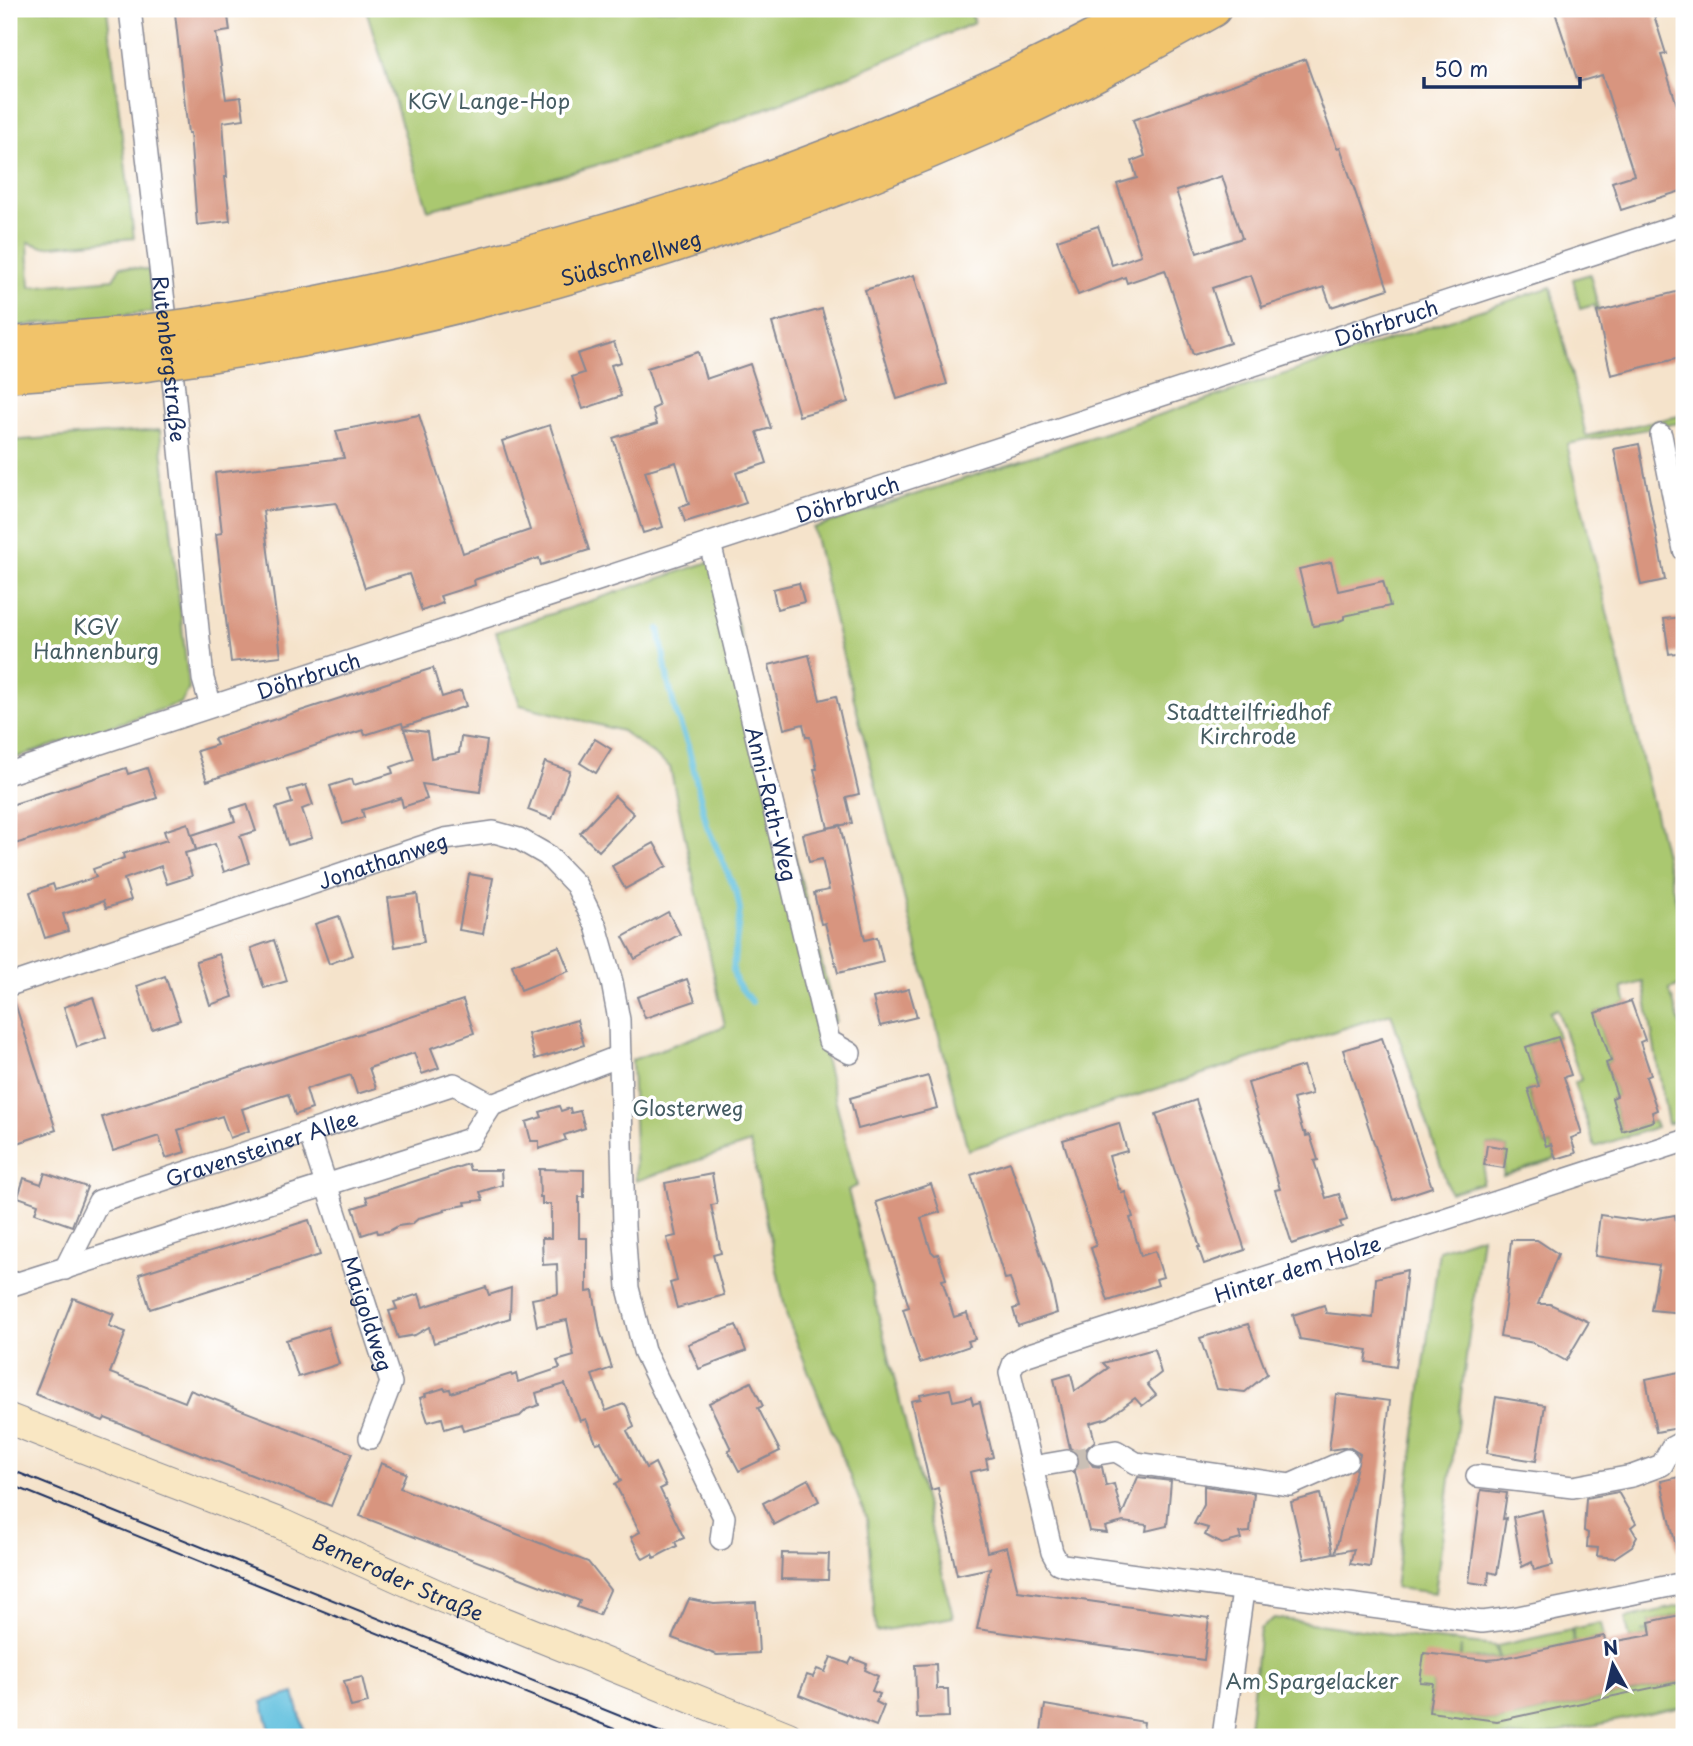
<svg xmlns="http://www.w3.org/2000/svg" width="1693" height="1746" font-family="'Playpen Sans',sans-serif">
<style>
.green{fill:#aac86f;stroke:#627c66;stroke-width:2}
.water{fill:#60c0de;stroke:#3e789e;stroke-width:2}
.lines{fill:none;stroke-linecap:round;stroke-linejoin:round}
.stream{stroke:#60c0de;stroke-width:6}
.building{fill:#d8957f;fill-rule:evenodd}
.minor-tunnel{stroke:#c9bfb5;stroke-width:21;stroke-dasharray:21 10;stroke-linecap:butt}
.minor-casing{stroke:#888994;stroke-width:24}
.secondary-casing{stroke:#888994;stroke-width:32}
.trunk-casing{stroke:#888994;stroke-width:38}
.minor{stroke:#fff;stroke-width:21}
.secondary{stroke:#f9e7c3;stroke-width:30}
.trunk{stroke:#f1c36a;stroke-width:35}
.tram{stroke:#1b2f5e;stroke-width:2}
.trunk-bridge-casing{stroke:#888994;stroke-width:38;stroke-linecap:butt}
.trunk-bridge{stroke:#f1c36a;stroke-width:35}
.labels{text-anchor:middle;dominant-baseline:central;stroke-width:7;stroke-linejoin:round;paint-order:stroke}
.park-label{font-size:21px;fill:#465d63;stroke:#fff}
.street-label{font-size:21px;fill:#1b2f5e;stroke:#fff}
</style>
<rect width="100%" height="100%" fill="#fff"/>
<filter id="ink" filterUnits="userSpaceOnUse"><feTurbulence type="fractalNoise" baseFrequency=".0143" numOctaves="2"/><feDisplacementMap in="SourceGraphic" scale="14" xChannelSelector="R" yChannelSelector="G"/><feConvolveMatrix kernelMatrix="1 2 1 2 8 2 1 2 1" color-interpolation-filters="sRGB"/></filter>
<filter id="wash" filterUnits="userSpaceOnUse"><feTurbulence type="fractalNoise" baseFrequency=".00686" numOctaves="4" result="noise"/><feDisplacementMap in="SourceGraphic" scale="28" xChannelSelector="R" yChannelSelector="G"/><feGaussianBlur stdDeviation="1.57" result="paint"/><feColorMatrix in="noise" values="0 0 0 0 0 0 0 0 0 0 0 0 0 0 0 0 0 1.4 0 .05"/><feComposite in="paint" operator="in"/></filter>
<g filter="url(#wash)">
<rect width="100%" height="100%" fill="#f5e3cb"/>
<g class="green">
<path d="M9,9H107L134,238L43,247L28,242L30,287L113,279L121,266L149,270L153,312L9,327Z"/>
<path d="M366,9H970L974,23C886,60 798,98 708,130C616,162 522,186 428,210Z"/>
<path d="M1590,274L1599,312H1597L1594,305L1580,309L1573,279Z"/>
<path d="M1551,287L1586,436L1684,415V422L1567,444L1684,935V984L1669,989L1684,1036L1680,1039L1684,1051V1119L1668,1124L1643,982L1622,988L1627,1003L1595,1013L1611,1061L1606,1063L1617,1096L1612,1098L1622,1131L1654,1121L1657,1127L1595,1147L1574,1083L1581,1080L1557,1009L1550,1012L1558,1037L1526,1047L1539,1086L1528,1090L1546,1146L1551,1144L1556,1159L1503,1176L1507,1148L1488,1145L1482,1183L1450,1193L1391,1013L968,1150L838,636L813,528Z"/>
<path d="M160,430L189,689L181,703L9,760V441Z"/>
<path d="M721,558L836,1021L817,1026L857,1186L848,1190L953,1617L876,1632L867,1520L787,1317L750,1143L636,1181L632,1060L725,1026L670,767L622,731L520,705L496,632Z"/>
<path d="M1482,1236L1435,1593L1395,1588L1439,1250Z"/>
<path d="M1684,1605V1614L1649,1622L1650,1630L1641,1632L1651,1631V1635L1630,1639L1625,1618L1638,1615V1617L1639,1615Z"/>
<path d="M1274,1618L1426,1639L1496,1646L1499,1659L1461,1658V1647L1460,1657L1433,1683L1429,1712L1497,1721L1684,1681V1707L1536,1737H1248L1260,1629Z"/>
<path d="M1601,1623L1604,1636L1575,1643L1572,1629Z"/>
<path d="M1571,1630L1574,1643L1500,1659L1497,1646Z"/>
</g>
<path class="water" d="M294,1693L306,1737H272L262,1702Z"/>
<g class="lines">
<path class="stream" d="M659,629L668,681L675,710L688,746L707,826L737,894L740,910L733,970L736,982L752,1002"/>
</g>
<g id="blocks">
<g class="building">
<path d="M210,9H227L230,31L216,33L226,99L241,97L244,119L223,122L227,177H225L230,221L197,225L190,133H188L175,13Z"/>
<path d="M1554,9H1652L1666,54L1661,55L1684,127V190L1621,210L1612,182L1634,175L1602,75L1578,82Z"/>
<path d="M1305,59L1337,148L1340,147L1388,289L1331,307L1324,287L1262,307L1251,275L1212,288L1230,343L1193,355L1165,270L1127,283L1125,277L1078,295L1057,240L1098,226L1112,265L1141,255L1117,184L1137,178L1132,161L1145,156L1133,120ZM1222,176L1242,238L1197,253L1176,191Z"/>
<path d="M914,275L947,384L897,399L865,290Z"/>
<path d="M1684,290V357L1611,375L1597,312Z"/>
<path d="M822,309L848,402L799,416L772,323Z"/>
<path d="M614,342L621,362L611,365L621,396L583,409L572,377L584,373L577,354Z"/>
<path d="M698,352L706,379L750,364L771,428L757,432L767,463L736,473L746,503L685,522L680,507L689,504L676,462L645,471L663,527L643,533L613,438L657,424L652,409L659,406L647,368Z"/>
<path d="M419,415L463,553L530,530L502,441L550,425L589,550L541,565L539,558L474,580L475,585L440,596L443,603L422,611L409,574L365,588L336,503L263,511L281,656L231,662L216,534L222,533L215,473L344,458L336,431Z"/>
<path d="M1639,444L1665,580L1641,585L1614,449Z"/>
<path d="M1331,562L1338,591L1383,581L1390,606L1344,616V619L1337,622L1313,626L1299,569Z"/>
<path d="M799,583L804,602L777,609L773,589Z"/>
<path d="M1684,617V652L1669,654L1664,619Z"/>
<path d="M809,655L820,700L836,696L859,794L846,797L852,823L828,828L814,769H817L810,737H806L803,724L784,729L769,665Z"/>
<path d="M433,668L442,697L461,691L466,706L403,727L402,723L365,735L363,730L207,781L197,751L217,745L214,739Z"/>
<path d="M404,729L427,732L431,758L459,753L461,737L487,741L480,792L422,784L427,799L403,807L401,798L362,810L364,817L343,824L330,786L352,779L354,785L393,773L391,767L414,759Z"/>
<path d="M595,739L611,749L596,773L580,763Z"/>
<path d="M545,762L570,771L552,819L528,810Z"/>
<path d="M126,768L128,774L147,768L157,798L9,846V813L13,812L11,805Z"/>
<path d="M306,785L313,805L302,809L312,838L288,845L276,808L292,803L288,790Z"/>
<path d="M615,796L634,814L599,851L580,833Z"/>
<path d="M247,804L256,831L240,836L249,863L224,872L215,844L196,850L192,835L235,821L231,809Z"/>
<path d="M188,823L196,850L185,853L192,876L167,884L161,866L124,879L131,900L106,908L103,901L63,914L68,931L45,938L30,892L53,884L55,890L96,877L93,869L124,858L123,854L167,840L164,831Z"/>
<path d="M840,825L865,940L877,937L883,962L838,973L825,923L821,924L814,893L829,890L822,859L809,862L803,834Z"/>
<path d="M654,843L667,866L625,889L612,866Z"/>
<path d="M469,874L493,878L483,934L459,930Z"/>
<path d="M417,894L424,942L395,947L388,898Z"/>
<path d="M668,912L680,934L635,959L623,937Z"/>
<path d="M339,916L353,955L329,964L315,924Z"/>
<path d="M274,940L287,981L264,988L251,948Z"/>
<path d="M559,946L569,971L521,990L512,965Z"/>
<path d="M219,954L233,997L210,1005L196,961Z"/>
<path d="M165,976L180,1020L152,1029L137,986Z"/>
<path d="M687,979L695,1001L645,1018L637,997Z"/>
<path d="M909,989L917,1017L880,1026L873,998Z"/>
<path d="M13,997L56,1130L9,1146V998Z"/>
<path d="M93,997L106,1037L77,1047L64,1007Z"/>
<path d="M463,1000L474,1033L431,1048L439,1068L422,1074L414,1053L369,1068L376,1088L357,1094L351,1075L306,1089L312,1109L295,1115L288,1094L242,1109L249,1131L230,1138L222,1116L178,1130L185,1152L166,1158L159,1136L113,1151L102,1117Z"/>
<path d="M1631,1001L1645,1040L1640,1042L1651,1075L1646,1077L1657,1110L1652,1112L1654,1121L1622,1131L1612,1098L1617,1096L1606,1063L1611,1061L1595,1013Z"/>
<path d="M577,1020L584,1045L535,1059L528,1034Z"/>
<path d="M1558,1037L1571,1075L1564,1077L1582,1134L1571,1138L1576,1153L1556,1159L1551,1144L1546,1146L1528,1089L1539,1086L1526,1047Z"/>
<path d="M1382,1038L1432,1187L1393,1200L1343,1050Z"/>
<path d="M1303,1066L1312,1094L1293,1099L1303,1132H1305L1306,1136L1310,1135L1318,1160L1314,1161L1326,1198L1339,1194L1347,1220L1340,1222L1342,1227L1292,1244L1275,1190L1280,1189L1248,1083Z"/>
<path d="M928,1076L937,1108L858,1129L850,1098Z"/>
<path d="M1196,1100L1245,1250L1204,1264L1198,1247H1200L1156,1114Z"/>
<path d="M559,1106L561,1111L570,1108L571,1113L580,1111L585,1128L564,1135L566,1140L539,1149V1141H531L526,1122L542,1117L540,1112Z"/>
<path d="M1119,1123L1127,1151L1109,1156L1119,1189H1121L1122,1193L1125,1192L1133,1217L1130,1218L1141,1256L1155,1251L1163,1277L1156,1279L1158,1285L1108,1301L1091,1248L1096,1246L1063,1140Z"/>
<path d="M1487,1145L1507,1148L1504,1168L1484,1165Z"/>
<path d="M1010,1162L1051,1285L1057,1313L1018,1326L1013,1309L1019,1307L1010,1278L1005,1279L971,1175Z"/>
<path d="M468,1164L470,1170H501L502,1185L480,1192L483,1200L465,1202L466,1205L444,1209L445,1211L419,1218L412,1224L398,1226L389,1231L378,1233L377,1230L362,1235L353,1208L368,1203L366,1197Z"/>
<path d="M539,1169L584,1170V1197H579V1238H587V1292L593,1291L600,1331L612,1368L592,1375L606,1411L621,1405L625,1404L627,1407L634,1427L627,1431L646,1468L655,1463L666,1486L660,1489L684,1538L675,1542L677,1546L654,1558L652,1554L643,1559L631,1537L640,1532L615,1484L621,1481L601,1442L596,1443L586,1419L580,1421L565,1384L536,1393L539,1405L527,1409L520,1416L463,1431L461,1424L445,1429L442,1418L428,1422L420,1398L426,1396L425,1394L444,1388L445,1390L450,1389L451,1393L511,1374L512,1376L516,1374L518,1382L560,1368L557,1361L574,1356L567,1320L537,1326L532,1299L558,1294L557,1264L543,1265L542,1238H551V1204H542V1197H540Z"/>
<path d="M45,1173L87,1187L72,1226L35,1213L38,1204L18,1197L24,1178L41,1184Z"/>
<path d="M712,1174L717,1204L711,1205L721,1253L713,1255L724,1295L677,1308L670,1283L677,1281L667,1238L676,1236L665,1183Z"/>
<path d="M931,1184L940,1212L921,1218L931,1251L935,1255L938,1254L946,1279L942,1280L954,1317L967,1313L975,1339L968,1341L970,1346L920,1363L903,1309L909,1307L876,1202Z"/>
<path d="M1600,1215L1642,1221L1675,1215L1684,1270V1313L1651,1310L1659,1265L1595,1256Z"/>
<path d="M309,1220L320,1255L150,1309L139,1274Z"/>
<path d="M1511,1240H1537L1558,1254L1538,1304H1550L1589,1322L1566,1361L1534,1343L1500,1337L1506,1300Z"/>
<path d="M1407,1270L1396,1367L1366,1362L1368,1350L1300,1339L1293,1315L1324,1305L1326,1313L1373,1318L1376,1278Z"/>
<path d="M486,1287L489,1295L511,1288L510,1318L434,1343L429,1327L415,1335L398,1338L389,1311L397,1309L394,1302L419,1294L423,1307Z"/>
<path d="M73,1298L114,1314L109,1326L126,1332L110,1373L185,1402L190,1390L352,1453L331,1506L105,1418L103,1421L35,1394Z"/>
<path d="M1248,1324L1267,1374L1245,1392L1217,1389L1200,1338Z"/>
<path d="M736,1325L746,1351L699,1369L688,1344Z"/>
<path d="M328,1327L339,1364L298,1377L286,1340Z"/>
<path d="M1154,1349L1161,1373L1147,1384L1156,1395L1142,1406L1135,1398L1108,1418L1090,1423L1095,1441L1086,1449L1085,1455L1093,1466L1102,1467L1106,1486L1114,1484L1122,1515L1138,1477L1171,1481L1167,1526L1146,1531L1147,1525L1123,1522L1105,1527L1107,1533L1089,1531L1075,1472L1072,1473L1079,1466L1080,1458L1077,1452L1070,1448L1054,1379L1071,1374L1075,1391L1108,1368L1103,1363Z"/>
<path d="M1684,1371V1427L1656,1432L1646,1379Z"/>
<path d="M751,1382L763,1406L758,1408L780,1451L739,1471L728,1450L731,1449L709,1403Z"/>
<path d="M950,1389L953,1401L971,1397L973,1404L980,1402L993,1457L986,1459L988,1468L970,1472L987,1552L1007,1547L1018,1591L1209,1618L1204,1660L977,1629L990,1568L957,1575L938,1488L931,1490L911,1401L921,1399L920,1395Z"/>
<path d="M1336,1394L1390,1401L1370,1567L1350,1564L1354,1549L1335,1553L1360,1454L1349,1447L1329,1450Z"/>
<path d="M1496,1397L1545,1405L1536,1461L1487,1453Z"/>
<path d="M381,1463L406,1473L400,1488L588,1562L610,1590L599,1615L577,1607L580,1601L360,1516Z"/>
<path d="M1684,1476V1551H1677L1661,1481Z"/>
<path d="M808,1479L819,1501L774,1525L763,1503Z"/>
<path d="M1204,1486L1254,1493L1250,1532L1239,1533L1241,1539L1222,1544L1205,1535L1208,1528L1194,1524L1204,1505Z"/>
<path d="M1481,1490L1507,1493L1503,1519L1506,1518L1497,1574L1489,1572L1488,1585L1469,1582Z"/>
<path d="M1618,1492L1636,1523L1631,1527L1637,1537L1632,1546L1614,1558L1597,1556L1598,1548L1587,1547L1588,1533L1584,1531L1586,1498Z"/>
<path d="M1320,1494L1333,1553L1304,1559L1291,1502Z"/>
<path d="M1542,1510L1553,1565L1534,1570L1532,1562L1522,1567L1513,1517Z"/>
<path d="M782,1553L829,1554L828,1580L781,1579Z"/>
<path d="M689,1599L714,1604L756,1602L759,1653L717,1655L672,1638Z"/>
<path d="M1684,1614V1681L1497,1721L1429,1712L1433,1683L1420,1682L1424,1653L1486,1660L1499,1659L1604,1636L1606,1643L1651,1635L1649,1622Z"/>
<path d="M831,1657L849,1664L852,1658L867,1664L865,1670L878,1676L872,1691L880,1694L876,1702L884,1706L876,1726L799,1695L807,1675L813,1677L817,1669L825,1672Z"/>
<path d="M936,1664L937,1689H948L949,1717L917,1718L915,1665Z"/>
<path d="M362,1677L368,1703L351,1707L344,1681Z"/>
<path d="M1045,1705L1144,1722L1142,1737H1040Z"/>
</g>
</g>
</g>
<g filter="url(#ink)">
<use href="#blocks" fill-opacity="0" stroke="#888994" stroke-width="2"/>
<g class="lines">
<path class="minor-tunnel" d="M1067,1461L1098,1454"/>
<defs>
<g id="minor">
<path id="s1" d="M130,9L173,380L203,679L211,706"/>
<path d="M1661,435L1684,550"/>
<path id="s2" d="M710,543L829,1041L850,1053"/>
<path id="s3" d="M9,773L1684,224"/>
<path id="s4" d="M9,985L445,839L494,832L519,839L547,855L576,885L596,926L612,982L619,1020L624,1227L628,1288L644,1351L724,1517L721,1539"/>
<path id="s5" d="M309,1132L391,1383L370,1438"/>
<path d="M1684,1141L1027,1355L1014,1362L1010,1373L1052,1552L1058,1563L1063,1565L1482,1622L1513,1618L1684,1583"/>
<path id="s6" d="M65,1269L99,1201L454,1084L492,1105"/>
<path d="M9,1286L470,1139L492,1105L620,1056"/>
<path d="M1098,1454L1116,1451L1136,1463L1290,1485L1347,1460"/>
<path d="M1032,1467L1067,1461"/>
<path d="M1477,1476L1573,1487L1632,1476L1662,1465L1671,1448L1684,1441"/>
<path d="M1223,1737L1243,1591"/>
</g>
<g id="secondary">
<path id="s7" d="M9,1419L281,1524L444,1598L788,1737"/>
</g>
<g id="trunk">
<path d="M198,325C247,316 296,309 344,298C623,239 897,147 1148,9"/>
<path d="M9,345L131,334"/>
<path id="s8" d="M206,355C253,347 302,340 349,330C568,284 784,216 989,125C1066,91 1140,50 1213,9"/>
<path d="M9,374L136,365"/>
</g>
</defs>
<use href="#minor" class="minor-casing"/>
<use href="#secondary" class="secondary-casing"/>
<use href="#trunk" class="trunk-casing"/>
<use href="#minor" class="minor"/>
<use href="#secondary" class="secondary"/>
<use href="#trunk" class="trunk"/>
<g class="tram">
<path d="M9,1469L672,1737"/>
<path d="M9,1484L634,1737"/>
</g>
<defs>
<g id="trunk-bridge">
<path d="M131,334L198,325"/>
<path d="M136,365L206,355"/>
</g>
</defs>
<use href="#trunk-bridge" class="trunk-bridge-casing"/>
<use href="#trunk-bridge" class="trunk-bridge"/>
</g>
</g>
<g class="labels">
<g class="park-label">
<text x="489" y="100">KGV Lange-Hop</text>
<text x="96" y="626">KGV<tspan x="96" dy="24">Hahnenburg</tspan></text>
<text x="1248" y="711">Stadtteilfriedhof<tspan x="1248" dy="24">Kirchrode</tspan></text>
<text x="688" y="1107">Glosterweg</text>
<text x="1312" y="1680">Am Spargelacker</text>
</g>
<g class="street-label">
<text stroke="none"><textPath href="#s8" startOffset="436">Südschnellweg</textPath></text>
<text stroke="none"><textPath href="#s3" startOffset="1449">Döhrbruch</textPath></text>
<text stroke="none"><textPath href="#s1" startOffset="352">Rutenbergstraße</textPath></text>
<text stroke="none"><textPath href="#s3" startOffset="882">Döhrbruch</textPath></text>
<text stroke="none"><textPath href="#s3" startOffset="315">Döhrbruch</textPath></text>
<text stroke="none"><textPath href="#s2" startOffset="268">Anni-Rath-Weg</textPath></text>
<text stroke="none"><textPath href="#s4" startOffset="394">Jonathanweg</textPath></text>
<text stroke="none"><textPath href="#s6" startOffset="247">Gravensteiner Allee</textPath></text>
<text transform="translate(1297 1268) rotate(-18)">Hinter dem Holze</text>
<text stroke="none"><textPath href="#s5" startOffset="191">Maigoldweg</textPath></text>
<text stroke="none"><textPath href="#s7" startOffset="420">Bemeroder Straße</textPath></text>
</g>
</g>
<rect width="1693" height="1746" fill="none" stroke="#fff" stroke-width="35"/>
<g transform="translate(1613 1665) rotate(352)" stroke="#ffffff" stroke-width="5" paint-order="stroke">
<path d="M0-5L12 26L0 18L-12 26Z" fill="#1b2f5e"/>
<text y="-10" font-size="19" font-weight="bold" text-anchor="middle" fill="#1b2f5e">N</text>
</g>
<path d="M1424 77v10h156v-10" fill="none" stroke="#1b2f5e" stroke-width="3.5"/>
<text x="1434" y="77" font-size="21" fill="#1b2f5e" stroke="#ffffff" stroke-width="5" paint-order="stroke">50 m</text>
</svg>
